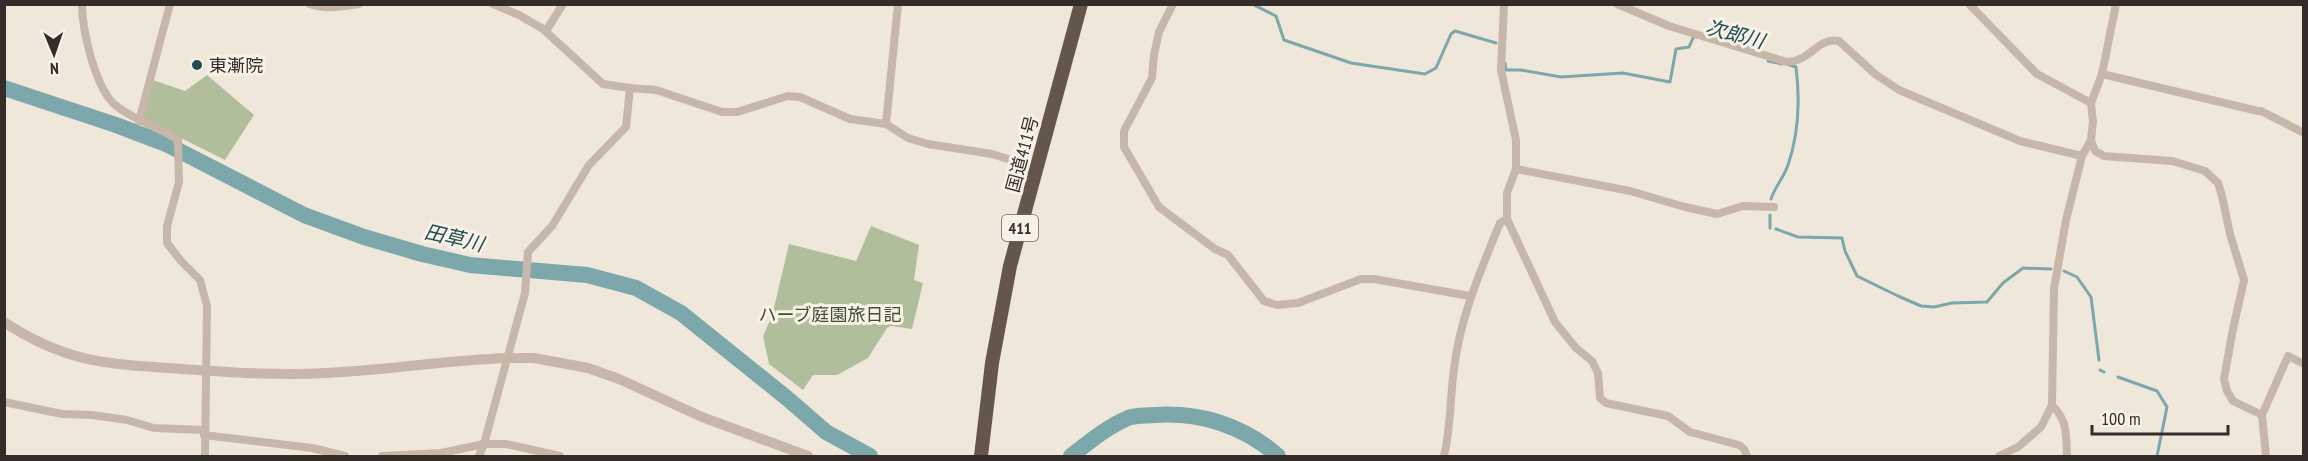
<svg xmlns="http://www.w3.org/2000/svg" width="2308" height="461" font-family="'PT Sans Narrow','Noto Sans JP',sans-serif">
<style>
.green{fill:#b1be9c}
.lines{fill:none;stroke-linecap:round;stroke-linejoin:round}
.stream{stroke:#7ca7ab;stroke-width:3}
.river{stroke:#7ca7ab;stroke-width:16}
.minor{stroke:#c7b7a8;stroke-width:8}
.tertiary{stroke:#c7b7a8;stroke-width:10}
.trunk{stroke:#65564c;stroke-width:14}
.poi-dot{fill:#204d53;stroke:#f8f1e7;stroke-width:2}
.labels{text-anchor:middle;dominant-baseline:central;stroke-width:6;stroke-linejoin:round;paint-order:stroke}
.shield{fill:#f8f1e7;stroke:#6f6761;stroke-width:1.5}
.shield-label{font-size:16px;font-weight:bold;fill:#342c28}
.poi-label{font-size:18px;fill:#342c28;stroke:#f8f1e7;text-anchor:start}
.street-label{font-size:18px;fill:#342c28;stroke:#f8f1e7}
.park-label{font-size:18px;fill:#42512d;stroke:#f8f1e7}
.water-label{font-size:20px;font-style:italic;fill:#204d53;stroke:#f8f1e7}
</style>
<rect width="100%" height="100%" fill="#f0e7db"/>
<g class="green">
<path d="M207,75L254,115L225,160L183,139L178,140L139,121L150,79L185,91Z"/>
<path d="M871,226L919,245L914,280L923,283L912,329L891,326L887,328L868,358L837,375H813L803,390L769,364L763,336L772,316L789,244L856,261Z"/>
</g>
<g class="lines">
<g class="stream">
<path d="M1252,4L1276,16L1284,40L1351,63L1425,74L1436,68L1451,34L1455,31L1496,43"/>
<path d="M1768,61L1782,64"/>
<path d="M1505,63L1506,70H1521L1561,77L1623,73L1670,82L1676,49L1689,47L1694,36L1696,37"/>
<path d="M1771,199C1775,187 1784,177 1788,165C1799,133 1800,99 1796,67L1789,65"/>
<path d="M1770,228V215"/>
<path d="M1776,229L1798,237L1842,238L1845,251L1857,276L1898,296L1921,306L1934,307L1952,303L1987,302L2003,283L2023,268L2051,269"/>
<path d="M2064,271L2077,277L2091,297L2099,360"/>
<path d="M2100,370L2104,372"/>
<path d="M2118,377L2157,391L2167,407L2157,456"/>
</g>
<g class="river">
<path d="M4,88L116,125L166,144L304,215L364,237L422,254L470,265L587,275L636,288L681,313L788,399L826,432L870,456"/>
<path d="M1071,456C1089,442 1107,427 1128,418C1136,415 1147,416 1155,415C1201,412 1244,426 1278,456"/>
</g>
<g class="minor">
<path d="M82,4C82,30 95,86 114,104C132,120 158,126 178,140L179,182L167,226V243L181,261L200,280L207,306L205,456"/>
<path d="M310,4C325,10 343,6 359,4"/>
<path d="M1173,4L1159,32L1154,55L1152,78L1124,131V147L1159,207L1215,249L1228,255L1264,301L1277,305L1298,303L1361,279H1374L1470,296"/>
<path d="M1504,4L1501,70L1516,140V169L1507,193V219L1555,322L1576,348L1592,361L1598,373L1600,398L1606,403L1668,416L1690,432L1739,445L1744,449L1747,456"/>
<path d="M1617,4L1669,26L1787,62C1812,61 1817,37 1839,41L1875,74L1899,90L2020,141L2082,156"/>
<path d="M1969,4L2037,74L2091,103L2093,122L2091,140"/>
<path d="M546,31L563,4"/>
<path d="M2102,74L2258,111"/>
<path d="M630,88L656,90L722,112H737L788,96L800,97L850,119L886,124L908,138L928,144L992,154L1036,168"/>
<path d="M2091,103L2102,74L2116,4"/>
<path d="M2261,111L2304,133"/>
<path d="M139,121L170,4"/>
<path d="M886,124L898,4"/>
<path d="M1516,169L1630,191L1685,207L1717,214L1743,206L1774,207"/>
<path d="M4,402L62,414L92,415L127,420L154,428L204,430"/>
<path d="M2052,405C2068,421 2066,435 2067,456"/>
<path d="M204,435L312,448L345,456"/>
<path d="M382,456L441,453L484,444H506L560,456"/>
<path d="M479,456L484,444L525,293L528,252L552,226L589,165L626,127L630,88L603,84L543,29L519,15L493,4"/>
<path d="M1444,456C1451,427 1450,398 1454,369C1460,317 1481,270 1500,223L1507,219"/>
<path d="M1999,456L2018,447L2041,427L2052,405L2054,289L2066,220L2082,156L2091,140L2095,151L2104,156L2172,161L2205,171L2218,183L2222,196L2230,234L2244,280L2233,329L2224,379L2227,391L2233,401L2262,415"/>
<path d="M2266,456L2262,415L2288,356L2304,364"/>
</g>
<path class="tertiary" d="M4,322C68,364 109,364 182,369C230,372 278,376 327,373C387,370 448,360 508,358H534L588,368L619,379L702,417L808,456"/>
<path class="trunk" d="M981,456L992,363L1010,266L1081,4"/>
</g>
<circle class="poi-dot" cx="197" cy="65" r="6"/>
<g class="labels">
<rect class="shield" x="1002" y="215" width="36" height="26" rx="4.5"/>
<g class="shield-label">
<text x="1020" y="228">411</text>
</g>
<g class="poi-label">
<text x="209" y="65">東漸院</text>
</g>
<g class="street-label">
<text transform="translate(1022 154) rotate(-75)">国道411号</text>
</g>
<g class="park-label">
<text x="830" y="314">ハーブ庭園旅日記</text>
</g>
<g class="water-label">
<text transform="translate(1735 34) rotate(15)">次郎川</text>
<text transform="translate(454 238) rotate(13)">田草川</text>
</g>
</g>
<rect width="2308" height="461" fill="none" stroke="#342c28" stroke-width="12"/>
<g transform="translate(54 54) rotate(178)" stroke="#f8f1e7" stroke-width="4.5" paint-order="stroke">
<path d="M0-4.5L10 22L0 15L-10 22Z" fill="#342c28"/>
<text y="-9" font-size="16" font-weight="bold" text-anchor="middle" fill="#342c28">N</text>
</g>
<path d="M2092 425v9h136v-9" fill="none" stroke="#342c28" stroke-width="3"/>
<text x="2101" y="425" font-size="18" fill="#342c28" stroke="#f8f1e7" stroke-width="4.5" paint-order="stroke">100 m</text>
</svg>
